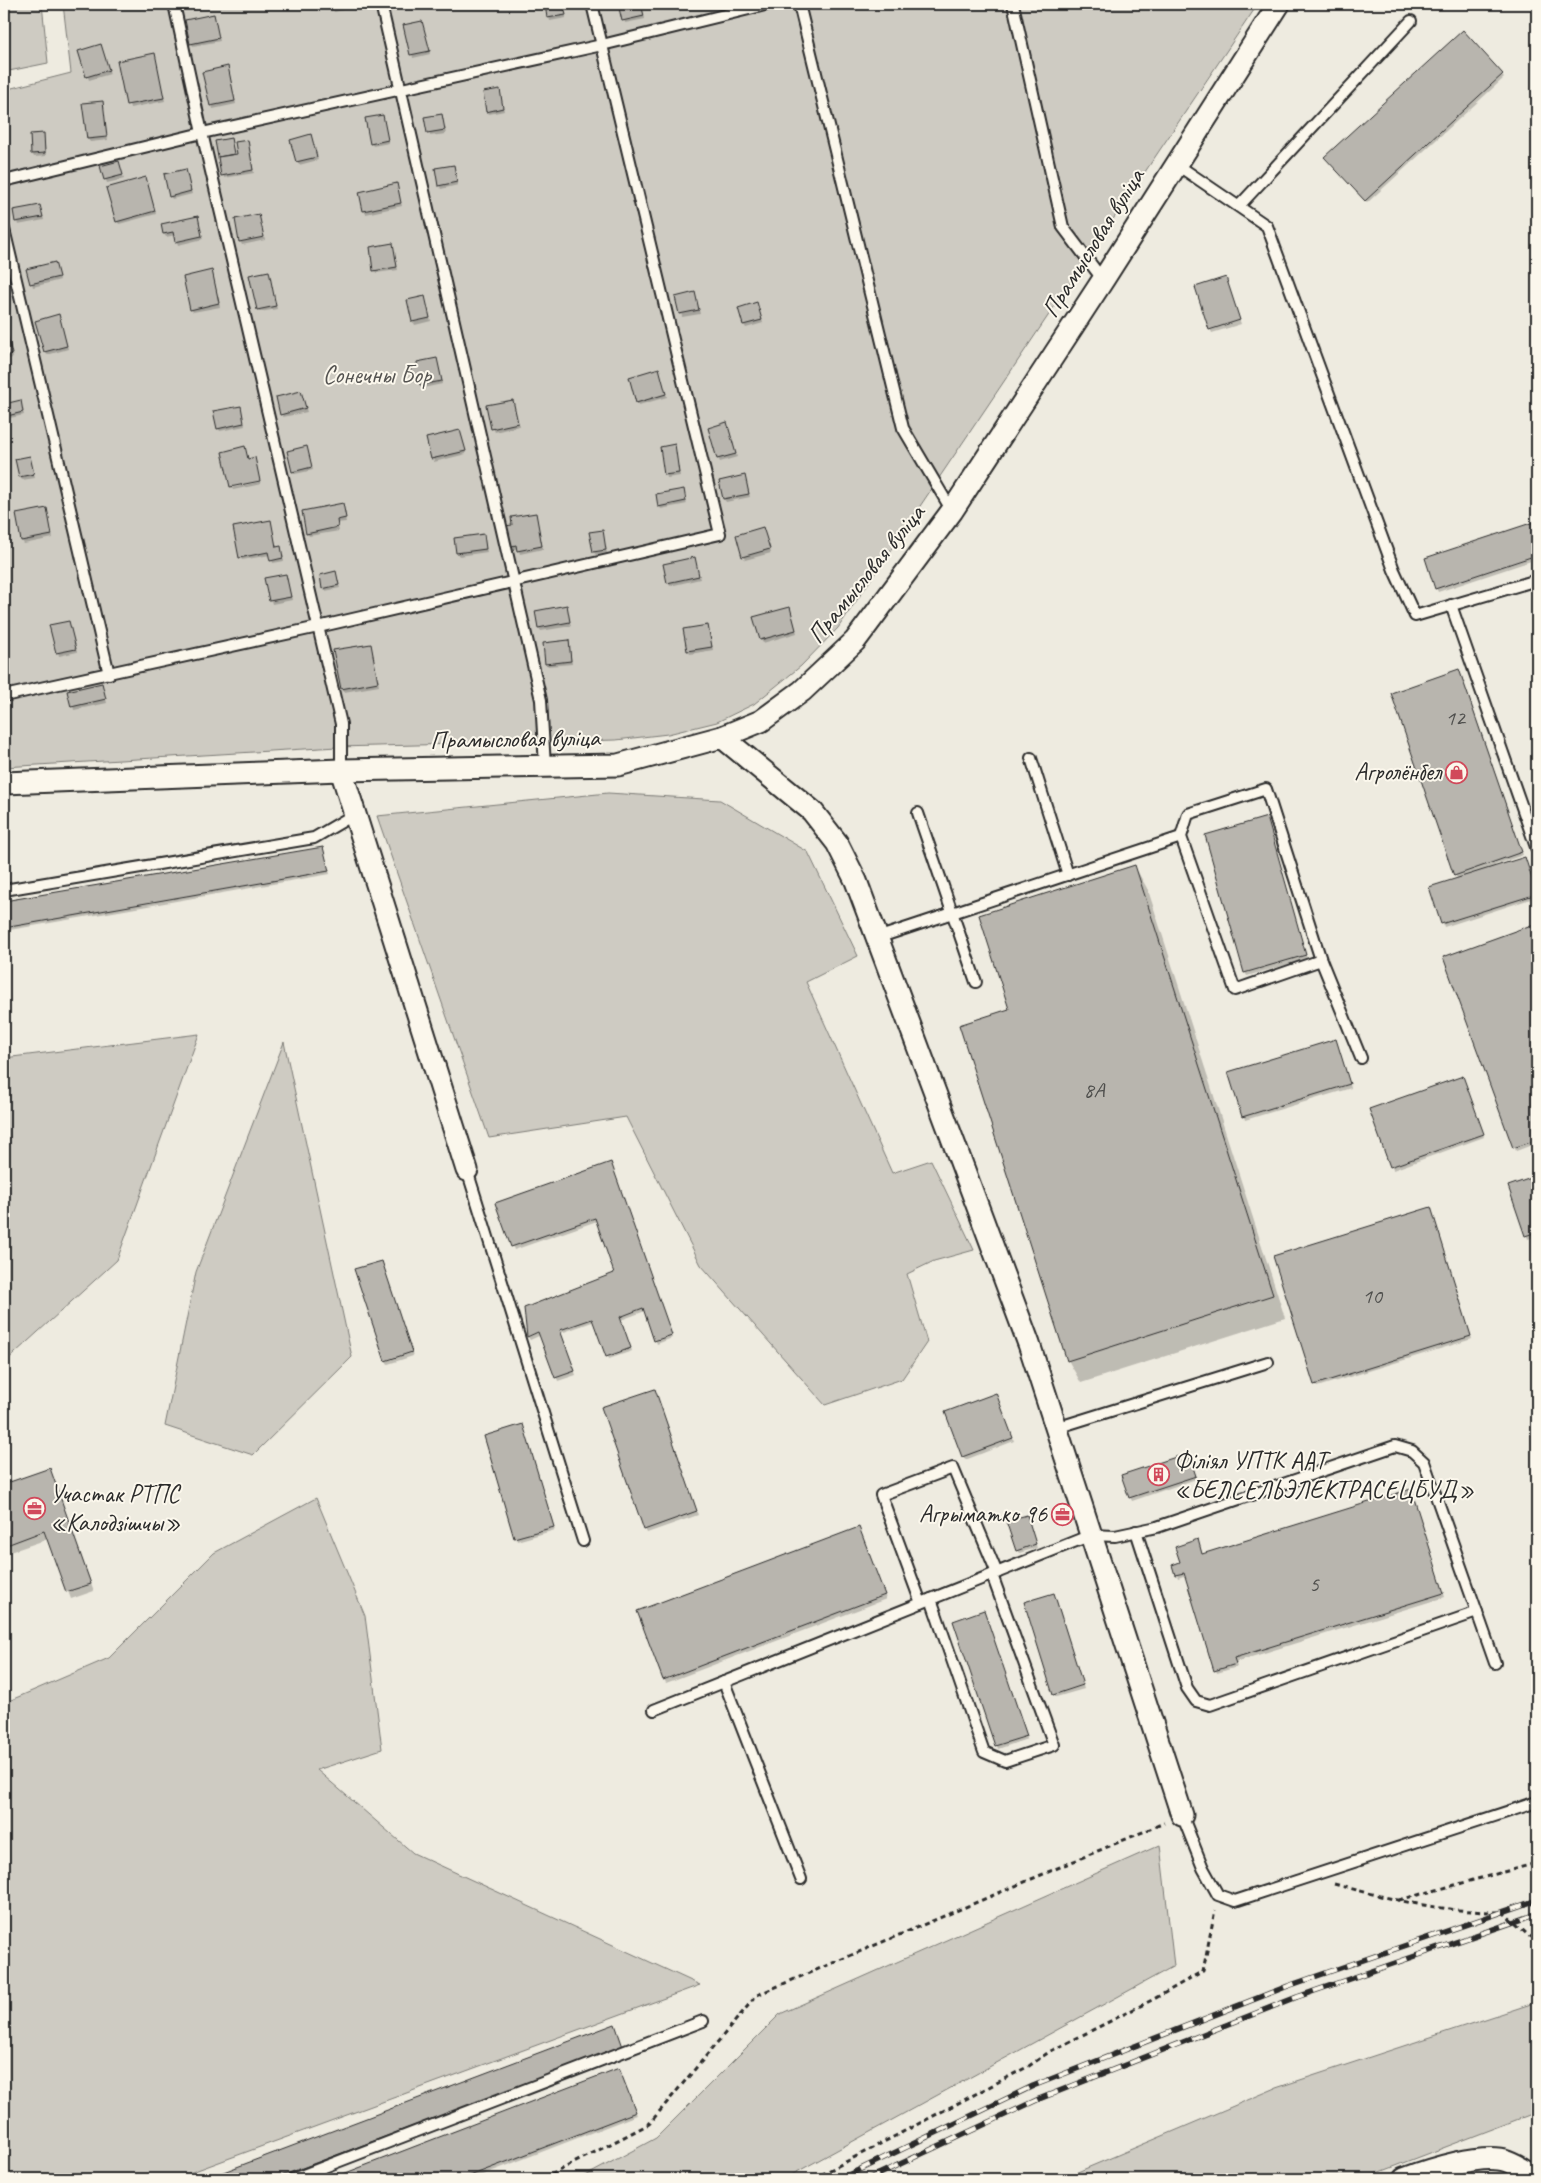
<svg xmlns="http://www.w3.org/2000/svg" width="1541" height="2183" font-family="Caveat,sans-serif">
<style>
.green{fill:#cecbc2;stroke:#7c7b76}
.shadow{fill:#0003}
.building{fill:#b8b5ae;stroke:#2b2b2b}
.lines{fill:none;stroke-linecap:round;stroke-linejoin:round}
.lane-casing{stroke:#2b2b2b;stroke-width:14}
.street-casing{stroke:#2b2b2b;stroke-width:25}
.path{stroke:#2b2b2b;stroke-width:3;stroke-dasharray:5 4;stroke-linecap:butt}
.lane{stroke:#fbf7ec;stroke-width:10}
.street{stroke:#fbf7ec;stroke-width:21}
.rail-casing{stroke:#2b2b2b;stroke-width:5.5}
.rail{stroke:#fbf7ec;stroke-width:4;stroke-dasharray:11;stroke-linecap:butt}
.labels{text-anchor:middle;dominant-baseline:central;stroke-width:4;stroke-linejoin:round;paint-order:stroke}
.number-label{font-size:22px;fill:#4e4e4c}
.street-label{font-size:25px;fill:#2b2b2b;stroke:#fbf7ec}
.park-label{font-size:25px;fill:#545351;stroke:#fbf7ec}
.poi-label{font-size:25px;fill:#2b2b2b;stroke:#fbf7ec;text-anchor:end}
</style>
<rect width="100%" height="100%" fill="#eeebe0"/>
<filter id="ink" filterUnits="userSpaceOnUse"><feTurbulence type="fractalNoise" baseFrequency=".02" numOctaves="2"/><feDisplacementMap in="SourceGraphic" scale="10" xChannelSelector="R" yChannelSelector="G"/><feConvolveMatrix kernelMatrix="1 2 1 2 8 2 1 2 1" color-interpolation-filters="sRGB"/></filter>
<g filter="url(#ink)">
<g class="green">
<path d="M4,4H42L48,63L4,72Z"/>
<path d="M63,4H1258L838,628L801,666L754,704L717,722L668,734L616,740L337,747L4,767V90L71,73Z"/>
<path d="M608,793L720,800L808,852L858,956L806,982L892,1173L931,1160L974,1250L934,1261L907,1274L927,1342L902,1379L825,1405L701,1265L626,1117L489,1138L377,816Z"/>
<path d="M199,1034L117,1260L4,1363V1058Z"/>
<path d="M284,1042L352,1357L253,1455L165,1426L196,1272Z"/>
<path d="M316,1498L365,1616L382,1749L317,1770L413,1853L700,1985L173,2179H4V1703L109,1658L214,1553Z"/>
<path d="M1160,1845L1174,1966L784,2179H580L656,2138L780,2014Z"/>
<path d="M1537,2002V2112L1362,2179H1061L1276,2088Z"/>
</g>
<g class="shadow">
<path d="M331,4H356L357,7L334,12Z"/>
<path d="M546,4H564L566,18L550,21Z"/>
<path d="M620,4H642L645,19L625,23Z"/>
<path d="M213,15L220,41L193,46L191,43Z"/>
<path d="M421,22L430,54L413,58L405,26Z"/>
<path d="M1463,32L1504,78L1367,203L1328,160Z"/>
<path d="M102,49L110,74L89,80L79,52Z"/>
<path d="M154,55L165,101L130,108L119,62Z"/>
<path d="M229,71L236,104L213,109L204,73Z"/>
<path d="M499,90L504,111L489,114L487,111Z"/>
<path d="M102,102L108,140L90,142L88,139Z"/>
<path d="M382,116L389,143L373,146L371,143Z"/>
<path d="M442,116L446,134L430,136L425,118Z"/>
<path d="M44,134L46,156L34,157L32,153Z"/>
<path d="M312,139L318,160L299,165L297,162Z"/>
<path d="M231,140L235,155H238L248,141L254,173L224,178L217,142Z"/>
<path d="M120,165L124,179L107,183L101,167Z"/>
<path d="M453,166L458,185L441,189L439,185Z"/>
<path d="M185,170L192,194L172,199L170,196Z"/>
<path d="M147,182L156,214L119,224L117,221Z"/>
<path d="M396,185L402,206L366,214L364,211Z"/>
<path d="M40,206L44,220L18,225L14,211Z"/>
<path d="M259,216L265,240L242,245L240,241Z"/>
<path d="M197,217L203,239L178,245L175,235L166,237L164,234Z"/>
<path d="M392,245L398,270L376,273L375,270Z"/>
<path d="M54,263L60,280L33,287L28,270Z"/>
<path d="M268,272L277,309L260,312L258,309Z"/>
<path d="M213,274L220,307L193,312L191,309Z"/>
<path d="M1227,282L1241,324L1212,333L1210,329Z"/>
<path d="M695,294L700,314L682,317L677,298Z"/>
<path d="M424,298L431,321L415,325L413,321Z"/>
<path d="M757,304L763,323L746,328L744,325Z"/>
<path d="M60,319L68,349L47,355L45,351Z"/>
<path d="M4,321L13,358L4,360Z"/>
<path d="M436,359L442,384L423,388L420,382H416L414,379Z"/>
<path d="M660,373L667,397L639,405L637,402Z"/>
<path d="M301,392L307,412L283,417L282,414Z"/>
<path d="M513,401L519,426L495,432L493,428Z"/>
<path d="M20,402L24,415L10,418L8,415Z"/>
<path d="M240,407L245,426L220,431L218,428Z"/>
<path d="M728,427L737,457L720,462L718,458Z"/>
<path d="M460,431L466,454L434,462L427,439Z"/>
<path d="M674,446L680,476L667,478L661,448Z"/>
<path d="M308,450L313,470L295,474L293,471Z"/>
<path d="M30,458L35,478L22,480L20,477Z"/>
<path d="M746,480L750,497L726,502L724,499Z"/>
<path d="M260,482L261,484L233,490L232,488Z"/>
<path d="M683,490L687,504L661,509L659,506Z"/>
<path d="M342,504L346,522L337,523L339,531L309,536L307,533Z"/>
<path d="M46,509L53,538L24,544L22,541Z"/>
<path d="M536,514L543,549L520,554L518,548L511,550L510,546L514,526Z"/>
<path d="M270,521L277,548L280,547L284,561L273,563L270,555L242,560L240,557Z"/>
<path d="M1535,527L1537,534V559L1438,592L1436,588Z"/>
<path d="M763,528L771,553L745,560L737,536Z"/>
<path d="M602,531L607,553L596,555L594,552Z"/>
<path d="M483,535L487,552L459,556L457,553Z"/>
<path d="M694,558L700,579L670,586L668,582Z"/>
<path d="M335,573L340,588L325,591L324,588Z"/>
<path d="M286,575L292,600L272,604L266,579Z"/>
<path d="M566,607L571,626L541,631L539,628Z"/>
<path d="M791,611L797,633L763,643L761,640Z"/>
<path d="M68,622L77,652L59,656L51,626Z"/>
<path d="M708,626L713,650L690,654L688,650Z"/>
<path d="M569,642L572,664L548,666L546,663Z"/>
<path d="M371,645L379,686L344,692L342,689Z"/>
<path d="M1461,674L1523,855L1495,865L1496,867L1525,858L1537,897L1444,927L1431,888L1458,879L1455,875Z"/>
<path d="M103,688L107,703L74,710L69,692Z"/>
<path d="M1268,822L1307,959L1247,976L1245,972Z"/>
<path d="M322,848L330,874L4,931V902Z"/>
<path d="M1135,867L1148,890L1285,1318L1081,1383L1068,1360L1011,1010Z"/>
<path d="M1537,924V1143L1516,1151L1444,958Z"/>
<path d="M1336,1041L1351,1088L1245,1120L1230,1073Z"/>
<path d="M1464,1081L1484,1137L1393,1170L1371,1110Z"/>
<path d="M612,1167L672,1338L657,1344L645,1311L621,1320L632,1351L609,1359L595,1321L561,1333L576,1375L558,1381L541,1335L530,1340L528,1337L525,1309L616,1274L597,1221L514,1250L497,1204Z"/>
<path d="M1537,1177V1236L1528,1239L1510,1186Z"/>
<path d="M1432,1211L1472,1339L1317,1387L1315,1384Z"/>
<path d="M383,1265L413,1356L388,1364L386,1361Z"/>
<path d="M656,1393L698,1515L647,1533L645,1529Z"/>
<path d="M997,1398L1014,1441L965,1460L946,1413Z"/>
<path d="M523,1425L555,1530L517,1541L485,1437Z"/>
<path d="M1190,1458L1196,1479L1132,1501L1130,1497Z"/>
<path d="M49,1470L94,1591L71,1599L48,1539L4,1554V1486Z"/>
<path d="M1411,1491L1445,1597L1235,1662L1237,1667L1217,1673L1186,1575L1178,1578L1174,1566L1181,1563L1199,1544L1203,1555Z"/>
<path d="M1028,1520L1037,1548L1019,1553L1017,1550Z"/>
<path d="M860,1531L886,1599L666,1683L664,1679Z"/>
<path d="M1056,1598L1084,1689L1056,1697L1054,1694Z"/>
<path d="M985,1615L1027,1739L998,1749L954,1622Z"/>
<path d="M614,2026L624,2050L283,2179H208Z"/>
<path d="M619,2069L637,2115L472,2179H333Z"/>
</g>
<g class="building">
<path d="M330,4H356L331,9Z"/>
<path d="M545,4H563L566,15L547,18Z"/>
<path d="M618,4H641L644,16L622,21Z"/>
<path d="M214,14L219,38L190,44L185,20Z"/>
<path d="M422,21L430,51L410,55L403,25Z"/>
<path d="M1463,30L1503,74L1365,201L1324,157Z"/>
<path d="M101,44L109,70L86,77L78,51Z"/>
<path d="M155,53L164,98L126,105L117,61Z"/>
<path d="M228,66L235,101L210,106L202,72Z"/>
<path d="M500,89L503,108L486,112L483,92Z"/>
<path d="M103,101L107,137L87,139L82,103Z"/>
<path d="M442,114L445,130L427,133L424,117Z"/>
<path d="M383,115L388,140L370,144L365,118Z"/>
<path d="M44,133L45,153L31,154L30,134Z"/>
<path d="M311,134L317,157L296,162L290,140Z"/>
<path d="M231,138L234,154L218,157L215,141Z"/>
<path d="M248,140L253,170L221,176L218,157L237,154L235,142Z"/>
<path d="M119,161L123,175L104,180L100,166Z"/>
<path d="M454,165L457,182L438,186L435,168Z"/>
<path d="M186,169L191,191L169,197L164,174Z"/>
<path d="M146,177L155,211L116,222L106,188Z"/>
<path d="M397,183L401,203L363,211L359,192Z"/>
<path d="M40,205L43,217L15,222L13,210Z"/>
<path d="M259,214L264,237L239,242L235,219Z"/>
<path d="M198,216L202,236L175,242L173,232L163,234L161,224Z"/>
<path d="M393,243L397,267L373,271L370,247Z"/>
<path d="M55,262L59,277L30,284L26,269Z"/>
<path d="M212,270L219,303L190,310L183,277Z"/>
<path d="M269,271L276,306L257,310L249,275Z"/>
<path d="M1226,277L1240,320L1209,330L1195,287Z"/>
<path d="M695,292L699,310L679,314L675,297Z"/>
<path d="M425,296L430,318L412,322L407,300Z"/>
<path d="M757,302L762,320L743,325L738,308Z"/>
<path d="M59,314L67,346L44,352L35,321Z"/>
<path d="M4,321L12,354L4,356Z"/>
<path d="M437,358L442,381L420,385L418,379L413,380L410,367L417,366V362Z"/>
<path d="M659,368L666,394L636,403L629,377Z"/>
<path d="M301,391L306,408L280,415L276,397Z"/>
<path d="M21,400L23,412L7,416L4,404Z"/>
<path d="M513,400L518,423L491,429L486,405Z"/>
<path d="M241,406L244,423L217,429L213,411Z"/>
<path d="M727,422L736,454L717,459L708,428Z"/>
<path d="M460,430L466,451L431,459L426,438Z"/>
<path d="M675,444L679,473L664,475L660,447Z"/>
<path d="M245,446L248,459L255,457L260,481L230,487L222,452Z"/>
<path d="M307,446L312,467L292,472L287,451Z"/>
<path d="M30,456L34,474L19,477L15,459Z"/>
<path d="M745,475L749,494L723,499L719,481Z"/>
<path d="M684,489L686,501L658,507L656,494Z"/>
<path d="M343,503L346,518L337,520L338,527L306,534L302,511Z"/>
<path d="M47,508L52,535L21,541L16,514Z"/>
<path d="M536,513L542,546L517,551L516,545L508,547L505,526L512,525L511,517Z"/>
<path d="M271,520L276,547L281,546L283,558L270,561L268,552L239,558L233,527Z"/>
<path d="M1534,522L1537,533V555L1435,589L1425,558Z"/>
<path d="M763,527L770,549L742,557L736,535Z"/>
<path d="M603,530L606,550L593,552L589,532Z"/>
<path d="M484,534L486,549L456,553L454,538Z"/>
<path d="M695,557L699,576L667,583L663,564Z"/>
<path d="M336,571L339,585L322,589L320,575Z"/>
<path d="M286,574L291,597L269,601L264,578Z"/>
<path d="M567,605L570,622L538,628L535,611Z"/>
<path d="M790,607L796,630L760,640L753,617Z"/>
<path d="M69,621L76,649L56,653L49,625Z"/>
<path d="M708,625L712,647L687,651L683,629Z"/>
<path d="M569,640L571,661L545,664L543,643Z"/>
<path d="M371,644L378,682L341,689L333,650Z"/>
<path d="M1459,669L1522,852L1454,876L1391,693Z"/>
<path d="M102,683L106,699L71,707L67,691Z"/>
<path d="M1267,817L1306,955L1244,973L1205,835Z"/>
<path d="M323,847L329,871L4,928V901Z"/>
<path d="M1525,857L1537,894L1441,924L1429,887Z"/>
<path d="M1135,865L1273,1295L1067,1361L959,1025L1009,1009L979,915Z"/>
<path d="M1537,923V1140L1513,1148L1443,957Z"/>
<path d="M1336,1039L1350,1084L1242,1117L1228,1072Z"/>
<path d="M1463,1076L1484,1134L1390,1167L1369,1109Z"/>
<path d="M611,1162L672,1335L654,1341L643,1308L620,1317L631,1348L606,1357L592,1319L560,1330L575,1371L555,1378L538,1332L527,1337L524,1308L614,1273L595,1218L511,1247L495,1203Z"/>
<path d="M1537,1176V1232L1525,1236L1508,1186Z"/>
<path d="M1431,1207L1471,1336L1314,1385L1273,1256Z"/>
<path d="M382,1261L412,1352L385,1361L354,1269Z"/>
<path d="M655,1389L697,1511L644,1530L601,1407Z"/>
<path d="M996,1393L1013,1438L962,1457L945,1412Z"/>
<path d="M523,1424L554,1527L514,1538L484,1436Z"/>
<path d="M1188,1453L1196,1476L1129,1498L1121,1475Z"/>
<path d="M50,1468L91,1584L66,1592L44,1531L4,1546V1484Z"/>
<path d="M1411,1489L1444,1593L1234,1658L1236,1664L1214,1671L1184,1573L1175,1575L1172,1565L1180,1562L1175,1547L1198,1539L1202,1554Z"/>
<path d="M1027,1515L1036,1544L1016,1551L1006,1521Z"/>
<path d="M859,1527L885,1595L663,1680L637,1611Z"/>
<path d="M1054,1593L1083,1685L1053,1695L1024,1602Z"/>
<path d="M984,1610L1027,1736L995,1746L953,1621Z"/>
<path d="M615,2024L623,2047L273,2179H205Z"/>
<path d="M619,2068L636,2112L462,2179H330Z"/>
</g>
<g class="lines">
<defs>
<g id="lane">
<path d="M174,4L202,133L341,724V770"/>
<path d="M381,4L541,700L545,766"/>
<path d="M799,4L903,428L952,511"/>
<path d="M1013,4L1063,227L1103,280"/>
<path d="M1176,164L1267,226L1394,570L1415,616L1537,580"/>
<path d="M4,181L202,133L602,45L769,4"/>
<path d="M1239,206L1411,21"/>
<path d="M4,229L109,674"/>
<path d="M1451,605L1537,850"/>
<path d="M4,696L318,627L720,534L592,4"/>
<path d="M1031,758L1068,875"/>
<path d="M918,813L976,982"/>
<path d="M4,890L314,838L355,814"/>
<path d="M877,938L1181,837"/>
<path d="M1321,960L1235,990L1181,837L1188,814L1266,789L1321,960L1361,1058"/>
<path d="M467,1170L583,1541"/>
<path d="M1056,1428L1268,1362"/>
<path d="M1136,1531L1187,1688L1196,1701L1210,1705L1477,1612"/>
<path d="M931,1599L984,1752L1005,1761L1054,1745L992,1575"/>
<path d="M921,1603L881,1495L953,1468L997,1573"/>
<path d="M724,1682L801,1879"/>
<path d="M654,1710L1091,1535L1115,1536L1157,1527L1395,1446L1412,1451L1424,1462L1495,1663"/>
<path d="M1182,1815L1203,1868L1218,1895L1235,1901L1537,1802"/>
<path d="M293,2179L703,2021"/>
</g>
<g id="street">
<path d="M722,737L812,811L837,843L856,881L1029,1344L1182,1815"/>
<path d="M341,770L467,1170"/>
<path d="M4,783L341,770L618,765L722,737L761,721L802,691L855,641L952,511L1103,280L1279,4"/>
<path d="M1404,2179C1428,2170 1483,2152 1507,2161C1518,2165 1528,2172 1537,2179"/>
</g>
</defs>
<use href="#lane" class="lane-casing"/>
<use href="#street" class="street-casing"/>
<g class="path">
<path d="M1334,1884C1390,1899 1445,1913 1503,1912L1529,1936L1537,1940"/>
<path d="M1399,1900L1537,1863"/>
<path d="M543,2179L649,2124L757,1995L1164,1823"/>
<path d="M813,2179L1029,2066L1049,2052L1154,1999L1203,1971L1215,1910"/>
</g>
<use href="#lane" class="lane"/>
<use href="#street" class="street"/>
<defs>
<g id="rail">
<path d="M840,2179L1033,2086L1288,1986L1537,1900"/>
<path d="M868,2179L1039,2099L1297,1997L1537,1914"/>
</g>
</defs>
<use href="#rail" class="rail-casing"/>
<use href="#rail" class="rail"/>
</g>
</g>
<defs>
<symbol id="shop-ring" viewBox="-11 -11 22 22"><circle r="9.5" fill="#fbf7ec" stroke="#d1495b" stroke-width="1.5"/><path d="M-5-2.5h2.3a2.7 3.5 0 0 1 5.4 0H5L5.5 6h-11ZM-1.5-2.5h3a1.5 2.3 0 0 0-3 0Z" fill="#d1495b"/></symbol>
<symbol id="building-ring" viewBox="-11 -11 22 22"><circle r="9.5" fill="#fbf7ec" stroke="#d1495b" stroke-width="1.5"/><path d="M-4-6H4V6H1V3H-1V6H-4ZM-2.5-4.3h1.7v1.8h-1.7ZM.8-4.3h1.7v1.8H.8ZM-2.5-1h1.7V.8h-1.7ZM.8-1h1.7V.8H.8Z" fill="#d1495b"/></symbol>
<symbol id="office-ring" viewBox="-11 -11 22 22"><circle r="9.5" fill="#fbf7ec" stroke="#d1495b" stroke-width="1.5"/><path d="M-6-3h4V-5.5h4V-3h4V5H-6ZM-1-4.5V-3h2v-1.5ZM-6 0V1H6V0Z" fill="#d1495b"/></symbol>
</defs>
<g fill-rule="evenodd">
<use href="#shop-ring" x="1444" y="760" width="25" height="25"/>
<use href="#building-ring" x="1146" y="1462" width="25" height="25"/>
<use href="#office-ring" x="22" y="1496" width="25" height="25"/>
<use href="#office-ring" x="1050" y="1502" width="25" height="25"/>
</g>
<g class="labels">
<g class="number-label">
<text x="1455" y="718">12</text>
<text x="1094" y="1090">8А</text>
<text x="1372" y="1296">10</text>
<text x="1314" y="1584">5</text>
</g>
<g class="street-label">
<text transform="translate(1093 243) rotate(-58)">Прамысловая вуліца</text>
<text transform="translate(866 574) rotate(-51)">Прамысловая вуліца</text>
<text transform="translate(515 739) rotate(-1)">Прамысловая вуліца</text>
</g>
<g class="park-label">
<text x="377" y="375">Сонечны Бор</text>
</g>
<g class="poi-label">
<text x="1441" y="772">Агролёнбел</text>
<text x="1174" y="1461" text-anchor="start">Філіял УПТК ААТ<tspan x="1174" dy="29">«БЕЛСЕЛЬЭЛЕКТРАСЕЦБУД»</tspan></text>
<text x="50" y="1494" text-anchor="start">Участак РТПС<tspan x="50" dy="29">«Калодзішчы»</tspan></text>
<text x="1047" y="1514">Агрыматко 96</text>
</g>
</g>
<rect width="1541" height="2183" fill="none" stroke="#fbf7ec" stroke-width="20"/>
<rect x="10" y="10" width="1521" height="2163" fill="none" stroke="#2b2b2b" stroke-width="2" filter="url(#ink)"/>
</svg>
